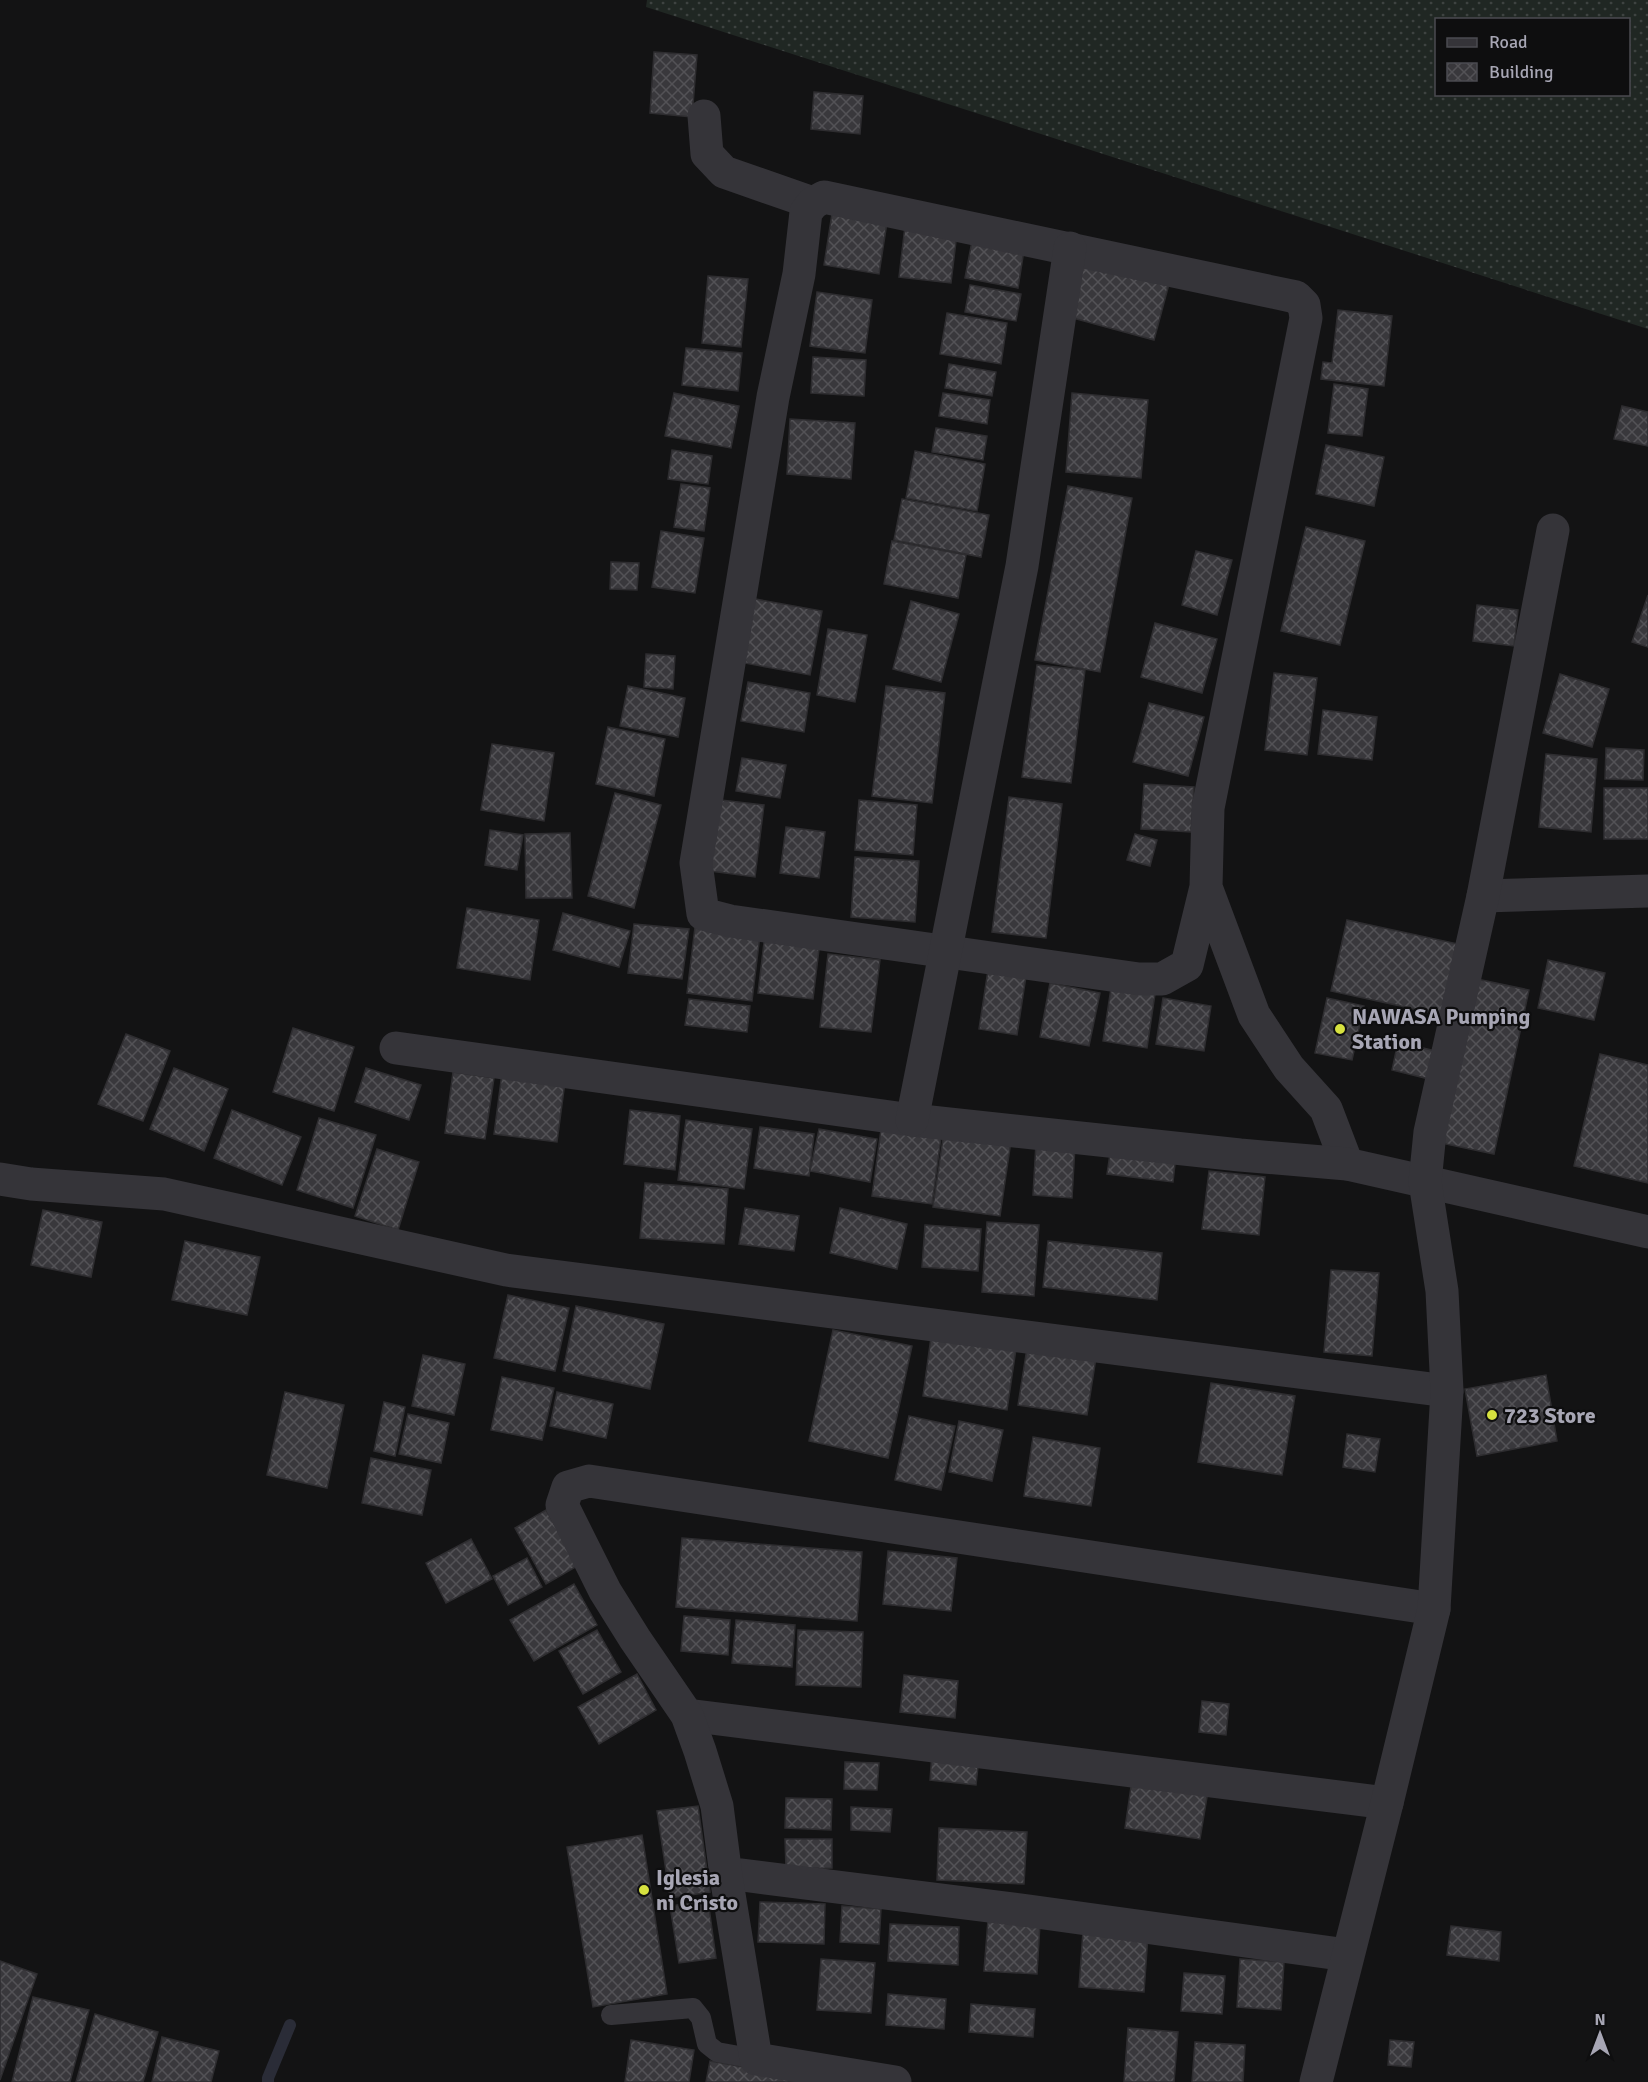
<svg xmlns="http://www.w3.org/2000/svg" width="1648" height="2082" font-family="Signika,sans-serif">
<style>
.grass{fill:url(#grass-dots);fill-rule:evenodd}
.lines{fill:none;stroke-linecap:round;stroke-linejoin:round}
.stream{stroke:#2a2c37;stroke-width:12}
.building{fill:url(#building-cross-hatch);stroke:#2e2d30;stroke-width:1.5}
.lane{stroke:#353439;stroke-width:20}
.street{stroke:#353439;stroke-width:33}
.poi-dot{fill:#d6e13f;stroke:#0e0e0f;stroke-width:2}
.labels{text-anchor:middle;dominant-baseline:central;stroke-width:4.5;stroke-linejoin:round;paint-order:stroke}
.poi-label{font-size:22px;font-weight:bold;fill:#a7a6b4;stroke:#0e0e0f;text-anchor:start}
</style>
<defs>
<pattern id="grass-dots" width="8" height="8" patternUnits="userSpaceOnUse" patternTransform="scale(1.5)"><rect width="8" height="8" fill="#202723"/><path d="M2 2h.1M6 6h.1" fill="none" stroke="#3e4341" stroke-width="1.8" stroke-linecap="round"/></pattern>
<pattern id="building-cross-hatch" width="8" height="8" patternUnits="userSpaceOnUse" patternTransform="scale(1.5)"><rect width="8" height="8" fill="#39383c"/><path d="M0 0l8 8M0 8l8-8" fill="none" stroke="#535256"/></pattern>
</defs>
<rect width="100%" height="100%" fill="#131314"/>
<path class="grass" d="M647,0H1648V329L646,7ZM1436,20H1628V94H1436Z"/>
<g class="lines">
<path class="stream" d="M268,2082V2078L290,2025"/>
</g>
<g class="building">
<path d="M654,52L697,55L692,117L650,113Z"/>
<path d="M814,92L863,96L860,134L811,129Z"/>
<path d="M833,207L888,216L879,274L824,265Z"/>
<path d="M905,226L957,233L951,283L899,277Z"/>
<path d="M972,241L1024,250L1018,288L965,278Z"/>
<path d="M1084,261L1169,284L1154,340L1069,317Z"/>
<path d="M708,276L748,279L741,347L702,343Z"/>
<path d="M970,285L1021,294L1016,321L965,312Z"/>
<path d="M817,292L872,300L865,353L810,346Z"/>
<path d="M1338,310L1392,316L1384,386L1321,379L1323,362L1332,363Z"/>
<path d="M947,313L1007,323L1001,364L940,354Z"/>
<path d="M686,348L742,353L738,391L682,385Z"/>
<path d="M813,357L866,360L864,396L811,393Z"/>
<path d="M949,364L996,372L992,396L945,388Z"/>
<path d="M1334,384L1368,389L1362,436L1328,433Z"/>
<path d="M674,393L739,406L731,448L665,436Z"/>
<path d="M943,393L990,400L987,424L939,416Z"/>
<path d="M1072,393L1148,400L1141,478L1066,472Z"/>
<path d="M1622,406L1648,412V446L1614,439Z"/>
<path d="M790,419L855,423L851,479L787,474Z"/>
<path d="M936,428L987,436L983,460L932,452Z"/>
<path d="M1326,445L1384,457L1374,506L1316,494Z"/>
<path d="M672,450L712,456L708,484L668,479Z"/>
<path d="M915,451L985,464L977,511L906,498Z"/>
<path d="M681,484L710,488L704,531L674,527Z"/>
<path d="M1068,486L1132,498L1100,672L1035,660Z"/>
<path d="M902,499L989,515L981,557L894,540Z"/>
<path d="M1306,527L1365,541L1340,645L1281,631Z"/>
<path d="M661,531L704,538L695,593L652,587Z"/>
<path d="M892,541L966,555L958,598L884,584Z"/>
<path d="M1196,551L1232,560L1217,615L1182,605Z"/>
<path d="M611,562L639,563L637,590L610,589Z"/>
<path d="M1648,595V647L1632,642Z"/>
<path d="M750,598L822,611L810,675L739,662Z"/>
<path d="M911,601L959,614L941,682L893,669Z"/>
<path d="M1477,605L1518,610L1514,646L1473,641Z"/>
<path d="M1155,623L1217,639L1202,693L1141,677Z"/>
<path d="M828,629L867,635L855,702L817,695Z"/>
<path d="M646,654L675,656L673,689L644,687Z"/>
<path d="M1037,665L1085,670L1071,783L1022,777Z"/>
<path d="M1274,673L1317,678L1307,755L1265,750Z"/>
<path d="M1560,674L1609,689L1592,747L1543,733Z"/>
<path d="M748,682L810,693L804,732L741,721Z"/>
<path d="M628,686L685,698L678,737L620,726Z"/>
<path d="M886,686L945,693L932,803L872,796Z"/>
<path d="M1149,703L1204,717L1188,776L1133,762Z"/>
<path d="M1323,710L1377,717L1372,760L1318,754Z"/>
<path d="M608,727L665,739L654,796L596,784Z"/>
<path d="M492,744L554,753L544,821L481,810Z"/>
<path d="M1606,748L1644,750L1643,780L1605,779Z"/>
<path d="M1546,754L1597,759L1591,832L1539,827Z"/>
<path d="M742,758L786,765L780,798L736,791Z"/>
<path d="M1144,784L1194,787L1191,832L1141,829Z"/>
<rect x="1604" y="788" width="44" height="51"/>
<path d="M615,793L661,805L634,908L588,896Z"/>
<path d="M1009,797L1062,804L1046,938L992,932Z"/>
<path d="M712,799L764,805L755,877L703,870Z"/>
<path d="M859,800L917,805L913,855L855,850Z"/>
<path d="M786,827L825,832L819,878L780,873Z"/>
<path d="M490,830L523,835L517,870L485,865Z"/>
<path d="M570,833L572,898H526L525,834Z"/>
<path d="M1135,834L1157,840L1150,866L1127,860Z"/>
<path d="M855,857L919,861L915,922L851,917Z"/>
<path d="M467,908L539,920L530,980L457,968Z"/>
<path d="M563,913L630,931L619,967L553,950Z"/>
<path d="M1347,920L1458,944L1442,1015L1331,991Z"/>
<path d="M634,924L689,929L682,979L628,973Z"/>
<path d="M695,927L760,935L752,1001L687,993Z"/>
<path d="M765,934L820,941L813,999L758,993Z"/>
<path d="M828,954L880,960L871,1032L820,1027Z"/>
<path d="M1548,960L1605,973L1594,1020L1538,1008Z"/>
<path d="M988,970L1026,976L1017,1035L979,1029Z"/>
<path d="M1477,979L1529,990L1494,1154L1441,1143Z"/>
<path d="M1050,983L1100,993L1089,1046L1040,1037Z"/>
<path d="M1111,988L1155,994L1147,1048L1103,1041Z"/>
<path d="M1163,998L1211,1006L1204,1051L1156,1044Z"/>
<path d="M1327,998L1364,1006L1352,1060L1315,1053Z"/>
<path d="M689,999L750,1006L747,1032L685,1025Z"/>
<path d="M293,1028L354,1047L334,1111L273,1092Z"/>
<path d="M126,1034L170,1051L143,1121L98,1104Z"/>
<path d="M1398,1042L1436,1051L1429,1079L1392,1070Z"/>
<path d="M1600,1054L1648,1065V1183L1574,1166Z"/>
<path d="M174,1068L228,1089L204,1151L150,1129Z"/>
<path d="M366,1068L421,1085L409,1120L355,1102Z"/>
<path d="M453,1072L494,1078L485,1139L445,1133Z"/>
<path d="M502,1073L565,1082L557,1142L494,1134Z"/>
<path d="M232,1110L301,1137L282,1185L214,1158Z"/>
<path d="M630,1110L680,1116L675,1170L624,1164Z"/>
<path d="M319,1118L376,1135L353,1208L297,1190Z"/>
<path d="M686,1120L752,1129L744,1189L678,1180Z"/>
<path d="M882,1122L942,1130L932,1204L872,1196Z"/>
<path d="M760,1127L814,1134L809,1176L754,1168Z"/>
<path d="M819,1129L877,1139L870,1182L810,1171Z"/>
<path d="M944,1132L1011,1141L1000,1216L933,1207Z"/>
<path d="M1036,1143L1075,1146L1072,1198L1033,1195Z"/>
<path d="M1111,1147L1176,1155L1173,1182L1107,1174Z"/>
<path d="M377,1149L419,1162L398,1230L355,1216Z"/>
<path d="M1209,1171L1265,1177L1259,1235L1202,1229Z"/>
<path d="M645,1183L728,1189L724,1244L640,1238Z"/>
<path d="M745,1208L799,1216L794,1251L739,1244Z"/>
<path d="M840,1208L907,1224L897,1269L830,1253Z"/>
<path d="M43,1210L102,1222L91,1277L31,1265Z"/>
<path d="M987,1222L1039,1225L1034,1296L982,1292Z"/>
<path d="M925,1225L981,1229L978,1271L922,1267Z"/>
<path d="M185,1241L260,1257L247,1315L172,1300Z"/>
<path d="M1048,1241L1162,1253L1157,1300L1043,1287Z"/>
<path d="M1331,1270L1379,1273L1372,1356L1324,1352Z"/>
<path d="M508,1295L569,1308L555,1371L494,1358Z"/>
<path d="M576,1306L664,1324L650,1389L563,1371Z"/>
<path d="M833,1330L912,1346L888,1458L809,1441Z"/>
<path d="M931,1337L1016,1349L1007,1410L923,1396Z"/>
<path d="M1027,1348L1096,1358L1087,1415L1018,1405Z"/>
<path d="M423,1355L465,1364L454,1415L412,1406Z"/>
<path d="M1546,1375L1557,1441L1477,1456L1465,1389Z"/>
<path d="M502,1377L554,1388L542,1440L491,1430Z"/>
<path d="M1211,1383L1295,1396L1282,1475L1198,1462Z"/>
<path d="M285,1392L344,1405L327,1488L267,1475Z"/>
<path d="M557,1392L613,1404L606,1438L550,1426Z"/>
<path d="M384,1402L405,1407L395,1456L374,1451Z"/>
<path d="M408,1414L449,1423L441,1463L399,1454Z"/>
<path d="M909,1416L955,1426L941,1490L895,1480Z"/>
<path d="M959,1421L1003,1430L992,1481L949,1472Z"/>
<path d="M1347,1434L1380,1439L1375,1472L1343,1467Z"/>
<path d="M1033,1437L1100,1448L1091,1506L1024,1496Z"/>
<path d="M371,1458L431,1470L422,1515L362,1503Z"/>
<path d="M546,1510L579,1565L546,1584L515,1528Z"/>
<path d="M682,1538L862,1552L857,1621L676,1607Z"/>
<path d="M471,1539L492,1579L446,1603L426,1563Z"/>
<path d="M888,1551L957,1558L951,1611L883,1604Z"/>
<path d="M527,1558L542,1587L508,1605L493,1576Z"/>
<path d="M574,1584L597,1625L534,1661L510,1620Z"/>
<path d="M684,1616L730,1620L728,1655L681,1651Z"/>
<path d="M736,1620L795,1625L792,1667L732,1663Z"/>
<path d="M597,1630L621,1672L583,1694L559,1651Z"/>
<path d="M798,1630L863,1632L861,1687L796,1685Z"/>
<path d="M637,1674L656,1710L599,1744L578,1707Z"/>
<path d="M904,1675L958,1681L955,1718L900,1712Z"/>
<path d="M1202,1701L1229,1704L1226,1735L1199,1732Z"/>
<path d="M932,1754L979,1757L976,1785L930,1780Z"/>
<path d="M845,1762L879,1763L877,1790L844,1789Z"/>
<path d="M1133,1773L1209,1785L1200,1839L1125,1828Z"/>
<path d="M786,1798L832,1799L831,1830L785,1828Z"/>
<path d="M698,1806L710,1892L670,1898L657,1811Z"/>
<path d="M851,1807L892,1809L890,1832L851,1830Z"/>
<path d="M939,1828L1027,1832L1024,1884L937,1880Z"/>
<path d="M642,1835L667,1994L593,2007L567,1847Z"/>
<path d="M785,1839H832V1868L786,1869Z"/>
<path d="M708,1900L716,1958L679,1963L670,1906Z"/>
<path d="M760,1902L825,1904L824,1944L758,1942Z"/>
<path d="M842,1906L881,1909L879,1944L840,1942Z"/>
<path d="M988,1920L1040,1924L1037,1974L984,1971Z"/>
<path d="M890,1924L959,1927L958,1965L888,1961Z"/>
<path d="M1451,1926L1501,1932L1499,1961L1447,1955Z"/>
<path d="M1083,1931L1148,1935L1144,1992L1079,1987Z"/>
<path d="M821,1959L875,1963L871,2013L817,2010Z"/>
<path d="M1240,1959L1284,1962L1281,2010L1237,2007Z"/>
<path d="M0,1961L37,1974L0,2080Z"/>
<path d="M1184,1973L1225,1976L1222,2014L1181,2011Z"/>
<path d="M888,1994L946,1999L944,2029L886,2025Z"/>
<path d="M33,1997L89,2010L70,2082H12Z"/>
<path d="M971,2004L1035,2009L1033,2037L969,2032Z"/>
<path d="M95,2014L158,2032L143,2082H76Z"/>
<path d="M1128,2028L1178,2032L1174,2082H1124Z"/>
<path d="M162,2037L219,2051L211,2082H152Z"/>
<path d="M631,2040L694,2050L689,2082H625Z"/>
<path d="M1390,2040L1414,2042L1411,2067L1388,2065Z"/>
<path d="M1195,2042L1245,2045L1243,2082H1192Z"/>
<path d="M710,2061L805,2078L804,2082H706Z"/>
</g>
<g class="lines">
<path class="lane" d="M611,2015L693,2008L701,2018L707,2044L717,2052L756,2059"/>
<g class="street">
<path d="M704,116L707,154L724,172L813,203"/>
<path d="M1206,887L1187,965L1162,979H1139L730,921L703,914L696,863L773,397L799,274L806,212L813,203L824,197L1296,297L1304,305L1306,318L1208,808L1206,887L1254,1015L1289,1068L1326,1109L1347,1164"/>
<path d="M1483,896L1648,891"/>
<path d="M396,1048L912,1120L1240,1155L1347,1164L1648,1232"/>
<path d="M912,1120L1022,566L1070,248"/>
<path d="M0,1179L31,1184L164,1194L506,1270L1447,1391"/>
<path d="M687,1715L1387,1803"/>
<path d="M726,1876L742,1875L1029,1911L1347,1955"/>
<path d="M895,2082L756,2059L726,1876L717,1806L700,1751L687,1715L635,1639L605,1591L562,1505L568,1487L589,1481L1434,1609"/>
<path d="M1316,2082L1387,1803L1434,1609L1447,1391L1442,1291L1425,1182L1430,1132L1483,896L1553,530"/>
</g>
</g>
<g class="poi-dot">
<circle cx="1340" cy="1029" r="6"/>
<circle cx="1492" cy="1415" r="6"/>
<circle cx="644" cy="1890" r="6"/>
</g>
<g class="labels">
<g class="poi-label">
<text x="1352" y="1016">NAWASA Pumping<tspan x="1352" dy="25">Station</tspan></text>
<text x="1504" y="1415">723 Store</text>
<text x="656" y="1877">Iglesia<tspan x="656" dy="25">ni Cristo</tspan></text>
</g>
</g>
<rect x="1435" y="18" width="195" height="78" fill="#0e0e0f" stroke="#4b4b51" stroke-width="1.5"/>
<rect x="1447" y="38" width="30" height="9" fill="#353439" stroke="#4b4b51" stroke-width="1.5"/>
<text x="1489" y="48" font-size="18" fill="#a7a6b4">Road</text>
<rect x="1447" y="63" width="30" height="18" fill="url(#building-cross-hatch)" stroke="#4b4b51" stroke-width="1.5"/>
<text x="1489" y="78" font-size="18" fill="#a7a6b4">Building</text>
<g transform="translate(1600 2034)" stroke="#0e0e0f" stroke-width="4.5" paint-order="stroke">
<path d="M0-4.5L10 22L0 15L-10 22Z" fill="#a7a6b4"/>
<text y="-9" font-size="16" font-weight="bold" text-anchor="middle" fill="#a7a6b4">N</text>
</g>
</svg>
